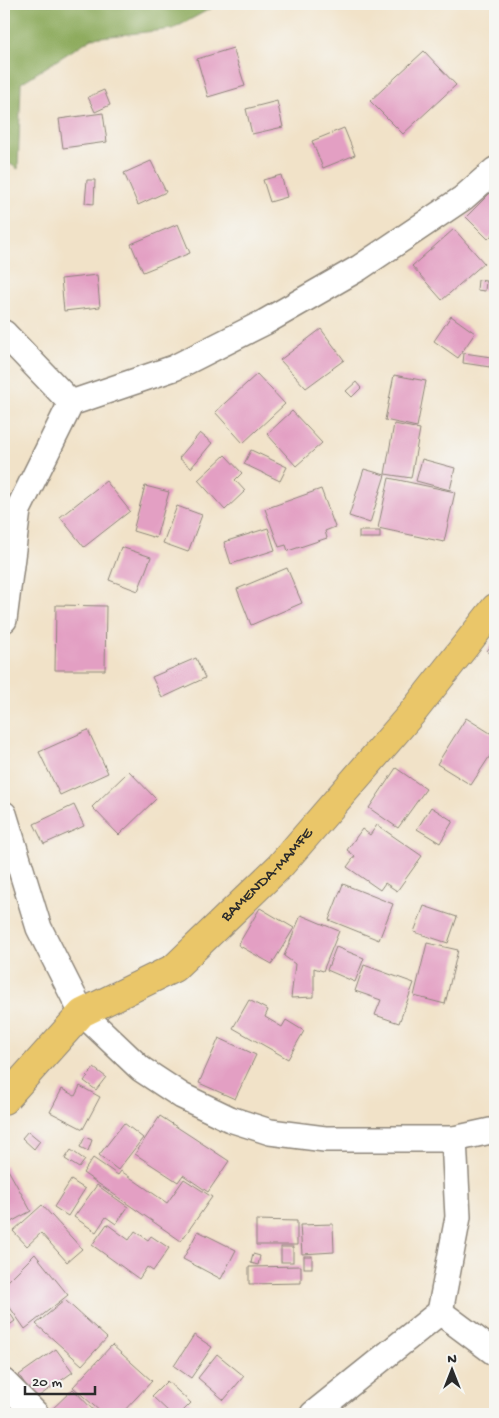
<svg xmlns="http://www.w3.org/2000/svg" width="499" height="1418" font-family="'Gochi Hand',sans-serif">
<style>
.forest{fill:#8caa5c;stroke:#5c6a44}
.building{fill:#e39fc3}
.lines{fill:none;stroke-linecap:round;stroke-linejoin:round}
.minor-casing{stroke:#8e867a;stroke-width:28}
.highway-casing{stroke:#8e867a;stroke-width:30}
.minor{stroke:#fff;stroke-width:25}
.highway{stroke:#eac669;stroke-width:28}
.labels{text-anchor:middle;dominant-baseline:central;stroke-width:5;stroke-linejoin:round;paint-order:stroke}
.street-label{font-size:16px;fill:#2b2b2b;stroke:#f6f6f2}
</style>
<rect width="100%" height="100%" fill="#f6f6f2"/>
<filter id="ink" filterUnits="userSpaceOnUse"><feTurbulence type="fractalNoise" baseFrequency=".02" numOctaves="2"/><feDisplacementMap in="SourceGraphic" scale="10" xChannelSelector="R" yChannelSelector="G"/><feConvolveMatrix kernelMatrix="1 2 1 2 8 2 1 2 1" color-interpolation-filters="sRGB"/></filter>
<filter id="wash" filterUnits="userSpaceOnUse"><feTurbulence type="fractalNoise" baseFrequency=".0096" numOctaves="4" result="noise"/><feDisplacementMap in="SourceGraphic" scale="20" xChannelSelector="R" yChannelSelector="G"/><feGaussianBlur stdDeviation="1.12" result="paint"/><feColorMatrix in="noise" values="0 0 0 0 0 0 0 0 0 0 0 0 0 0 0 0 0 1.4 0 .05"/><feComposite in="paint" operator="in"/></filter>
<g filter="url(#wash)">
<rect width="100%" height="100%" fill="#f1e2c8"/>
<path class="forest" d="M4,4H219L173,29L92,38L21,83L18,169L4,160Z"/>
<g id="blocks">
<g class="building">
<path d="M233,48L245,86L208,97L197,59Z"/>
<path d="M424,51L456,85L403,134L370,101Z"/>
<path d="M104,90L110,105L95,112L88,97Z"/>
<path d="M277,101L283,127L252,134L246,109Z"/>
<path d="M103,113L107,142L63,148L59,119Z"/>
<path d="M344,128L355,155L323,168L312,141Z"/>
<path d="M151,161L166,192L138,205L124,173Z"/>
<path d="M281,175L287,197L270,202L263,180Z"/>
<path d="M87,180H95L94,204L85,203Z"/>
<path d="M495,188V232L488,239L466,217Z"/>
<path d="M178,224L190,253L143,272L131,244Z"/>
<path d="M454,229L484,263L442,300L412,266Z"/>
<path d="M97,275L100,307L64,311L61,279Z"/>
<path d="M478,280L486,281L485,291L477,290Z"/>
<path d="M451,316L475,333L458,358L434,341Z"/>
<path d="M321,329L344,360L306,388L280,360Z"/>
<path d="M464,353L491,357L490,367L463,363Z"/>
<path d="M257,374L285,404L243,443L215,412Z"/>
<path d="M394,375L426,381L417,427L385,420Z"/>
<path d="M356,382L361,388L352,397L346,391Z"/>
<path d="M292,411L322,443L296,466L267,434Z"/>
<path d="M394,424L420,429L411,478L385,474Z"/>
<path d="M200,433L212,443L191,468L179,458Z"/>
<path d="M251,450L287,467L280,481L244,464Z"/>
<path d="M225,455L242,473L235,480L245,491L225,510L198,480Z"/>
<path d="M422,459L455,468L450,490L416,481Z"/>
<path d="M364,469L385,475L370,523L349,516Z"/>
<path d="M389,478L455,492L444,542L378,528Z"/>
<path d="M106,481L130,511L84,547L60,517Z"/>
<path d="M145,486L169,492L156,538L133,531Z"/>
<path d="M321,489L335,527L325,531L327,538L288,551L286,545L279,547L265,509Z"/>
<path d="M177,506L202,515L188,552L163,543Z"/>
<path d="M268,528L275,550L231,564L224,542Z"/>
<rect x="359" y="531" width="21" height="7"/>
<path d="M121,547L151,557L138,591L109,580Z"/>
<path d="M287,568L302,603L251,625L237,589Z"/>
<path d="M56,605L106,606L105,670H55Z"/>
<path d="M495,640V657L487,651Z"/>
<path d="M196,658L205,678L162,698L152,677Z"/>
<path d="M466,718L495,736V748L471,785L437,764Z"/>
<path d="M88,730L108,773L60,795L39,752Z"/>
<path d="M396,768L426,789L398,828L369,808Z"/>
<path d="M129,771L156,799L119,835L92,807Z"/>
<path d="M74,805L84,826L44,844L34,824Z"/>
<path d="M431,807L453,821L440,843L417,829Z"/>
<path d="M377,825L422,856L397,891L385,883L380,890L347,867L355,856L347,850L362,829L370,835Z"/>
<path d="M343,884L393,904L379,940L329,920Z"/>
<path d="M424,906L457,917L448,943L414,932Z"/>
<path d="M260,908L294,928L272,964L238,945Z"/>
<path d="M301,915L339,931L323,971L314,968V997L291,998L295,964L284,956Z"/>
<path d="M427,943L458,950L445,1004L414,996Z"/>
<path d="M336,947L364,958L355,982L327,970Z"/>
<path d="M364,965L414,983L399,1023L375,1015L381,1000L355,991Z"/>
<path d="M249,1000L268,1010L265,1017L282,1027L286,1020L304,1031L288,1059L233,1028Z"/>
<path d="M219,1038L256,1055L235,1099L199,1083Z"/>
<path d="M94,1068L106,1077L96,1090L84,1081Z"/>
<path d="M80,1086L100,1097L83,1129L50,1112L62,1089L75,1096Z"/>
<path d="M160,1116L229,1161L208,1192L183,1175L178,1182L135,1154Z"/>
<path d="M124,1123L143,1138L118,1170L99,1155Z"/>
<path d="M28,1131L40,1141L34,1149L22,1138Z"/>
<path d="M85,1137L92,1140L88,1151L80,1147Z"/>
<path d="M71,1150L85,1160L79,1168L65,1159Z"/>
<path d="M93,1158L118,1175L121,1171L167,1203L184,1179L212,1197L181,1241L83,1173Z"/>
<path d="M6,1166L31,1211L9,1223L4,1215V1168Z"/>
<path d="M71,1180L85,1189L68,1216L54,1207Z"/>
<path d="M97,1185L128,1207L116,1224L106,1217L96,1232L74,1217Z"/>
<path d="M42,1205L82,1249L67,1262L41,1233L27,1246L13,1231Z"/>
<path d="M256,1220L297,1221V1245H256Z"/>
<path d="M107,1224L129,1240L135,1231L148,1240L151,1236L169,1248L153,1271L147,1267L139,1279L92,1245Z"/>
<path d="M333,1224L334,1252L302,1254L300,1225Z"/>
<path d="M198,1231L236,1250L221,1279L183,1259Z"/>
<rect x="281" y="1247" width="12" height="15"/>
<path d="M35,1254L68,1295L25,1329L4,1299V1285Z"/>
<path d="M253,1254L260,1256L258,1265L251,1263Z"/>
<rect x="304" y="1256" width="8" height="12"/>
<path d="M301,1266V1283L249,1284V1267Z"/>
<path d="M65,1300L107,1338L82,1365L36,1324Z"/>
<path d="M4,1304L15,1321L4,1329Z"/>
<path d="M194,1335L212,1347L191,1378L174,1366Z"/>
<path d="M112,1345L152,1381L121,1414H103L73,1387Z"/>
<path d="M56,1349L73,1372L35,1399L19,1375Z"/>
<path d="M217,1354L244,1376L224,1400L198,1378Z"/>
<path d="M167,1381L191,1403L180,1414H171L152,1396Z"/>
<path d="M73,1389L97,1414L48,1413Z"/>
</g>
</g>
</g>
<g filter="url(#ink)">
<use href="#blocks" fill-opacity="0" stroke="#8e867a" stroke-width="1"/>
<g class="lines">
<defs>
<g id="minor">
<path d="M4,333L71,403L18,510L4,620"/>
<path d="M71,403L174,368L265,322L359,268L463,198L495,170"/>
<path d="M4,814L39,928L82,1013L141,1069L182,1096L230,1119L270,1132L325,1139H454L495,1130"/>
<path d="M440,1312L495,1353"/>
<path d="M4,1382L36,1414"/>
<path d="M313,1414L440,1312L458,1217L454,1139"/>
</g>
<g id="highway">
<path id="s1" d="M4,1100L82,1013L174,968L280,866L413,712L495,608"/>
</g>
</defs>
<use href="#minor" class="minor-casing"/>
<use href="#highway" class="highway-casing"/>
<use href="#minor" class="minor"/>
<use href="#highway" class="highway"/>
</g>
</g>
<g class="labels">
<g class="street-label">
<text stroke="none"><textPath href="#s1" startOffset="351">BAMENDA-MAMFE</textPath></text>
</g>
</g>
<rect width="499" height="1418" fill="none" stroke="#f6f6f2" stroke-width="20"/>
<g transform="translate(452 1370)" stroke="#f6f6f2" stroke-width="4" paint-order="stroke">
<path d="M0-4L9 19L0 12L-9 19Z" fill="#2b2b2b"/>
<text y="-8" font-size="14" font-weight="bold" text-anchor="middle" fill="#2b2b2b">N</text>
</g>
<path d="M25 1386v8h70v-8" fill="none" stroke="#2b2b2b" stroke-width="2.5"/>
<text x="32" y="1386" font-size="15" fill="#2b2b2b" stroke="#f6f6f2" stroke-width="4" paint-order="stroke">20 m</text>
</svg>
